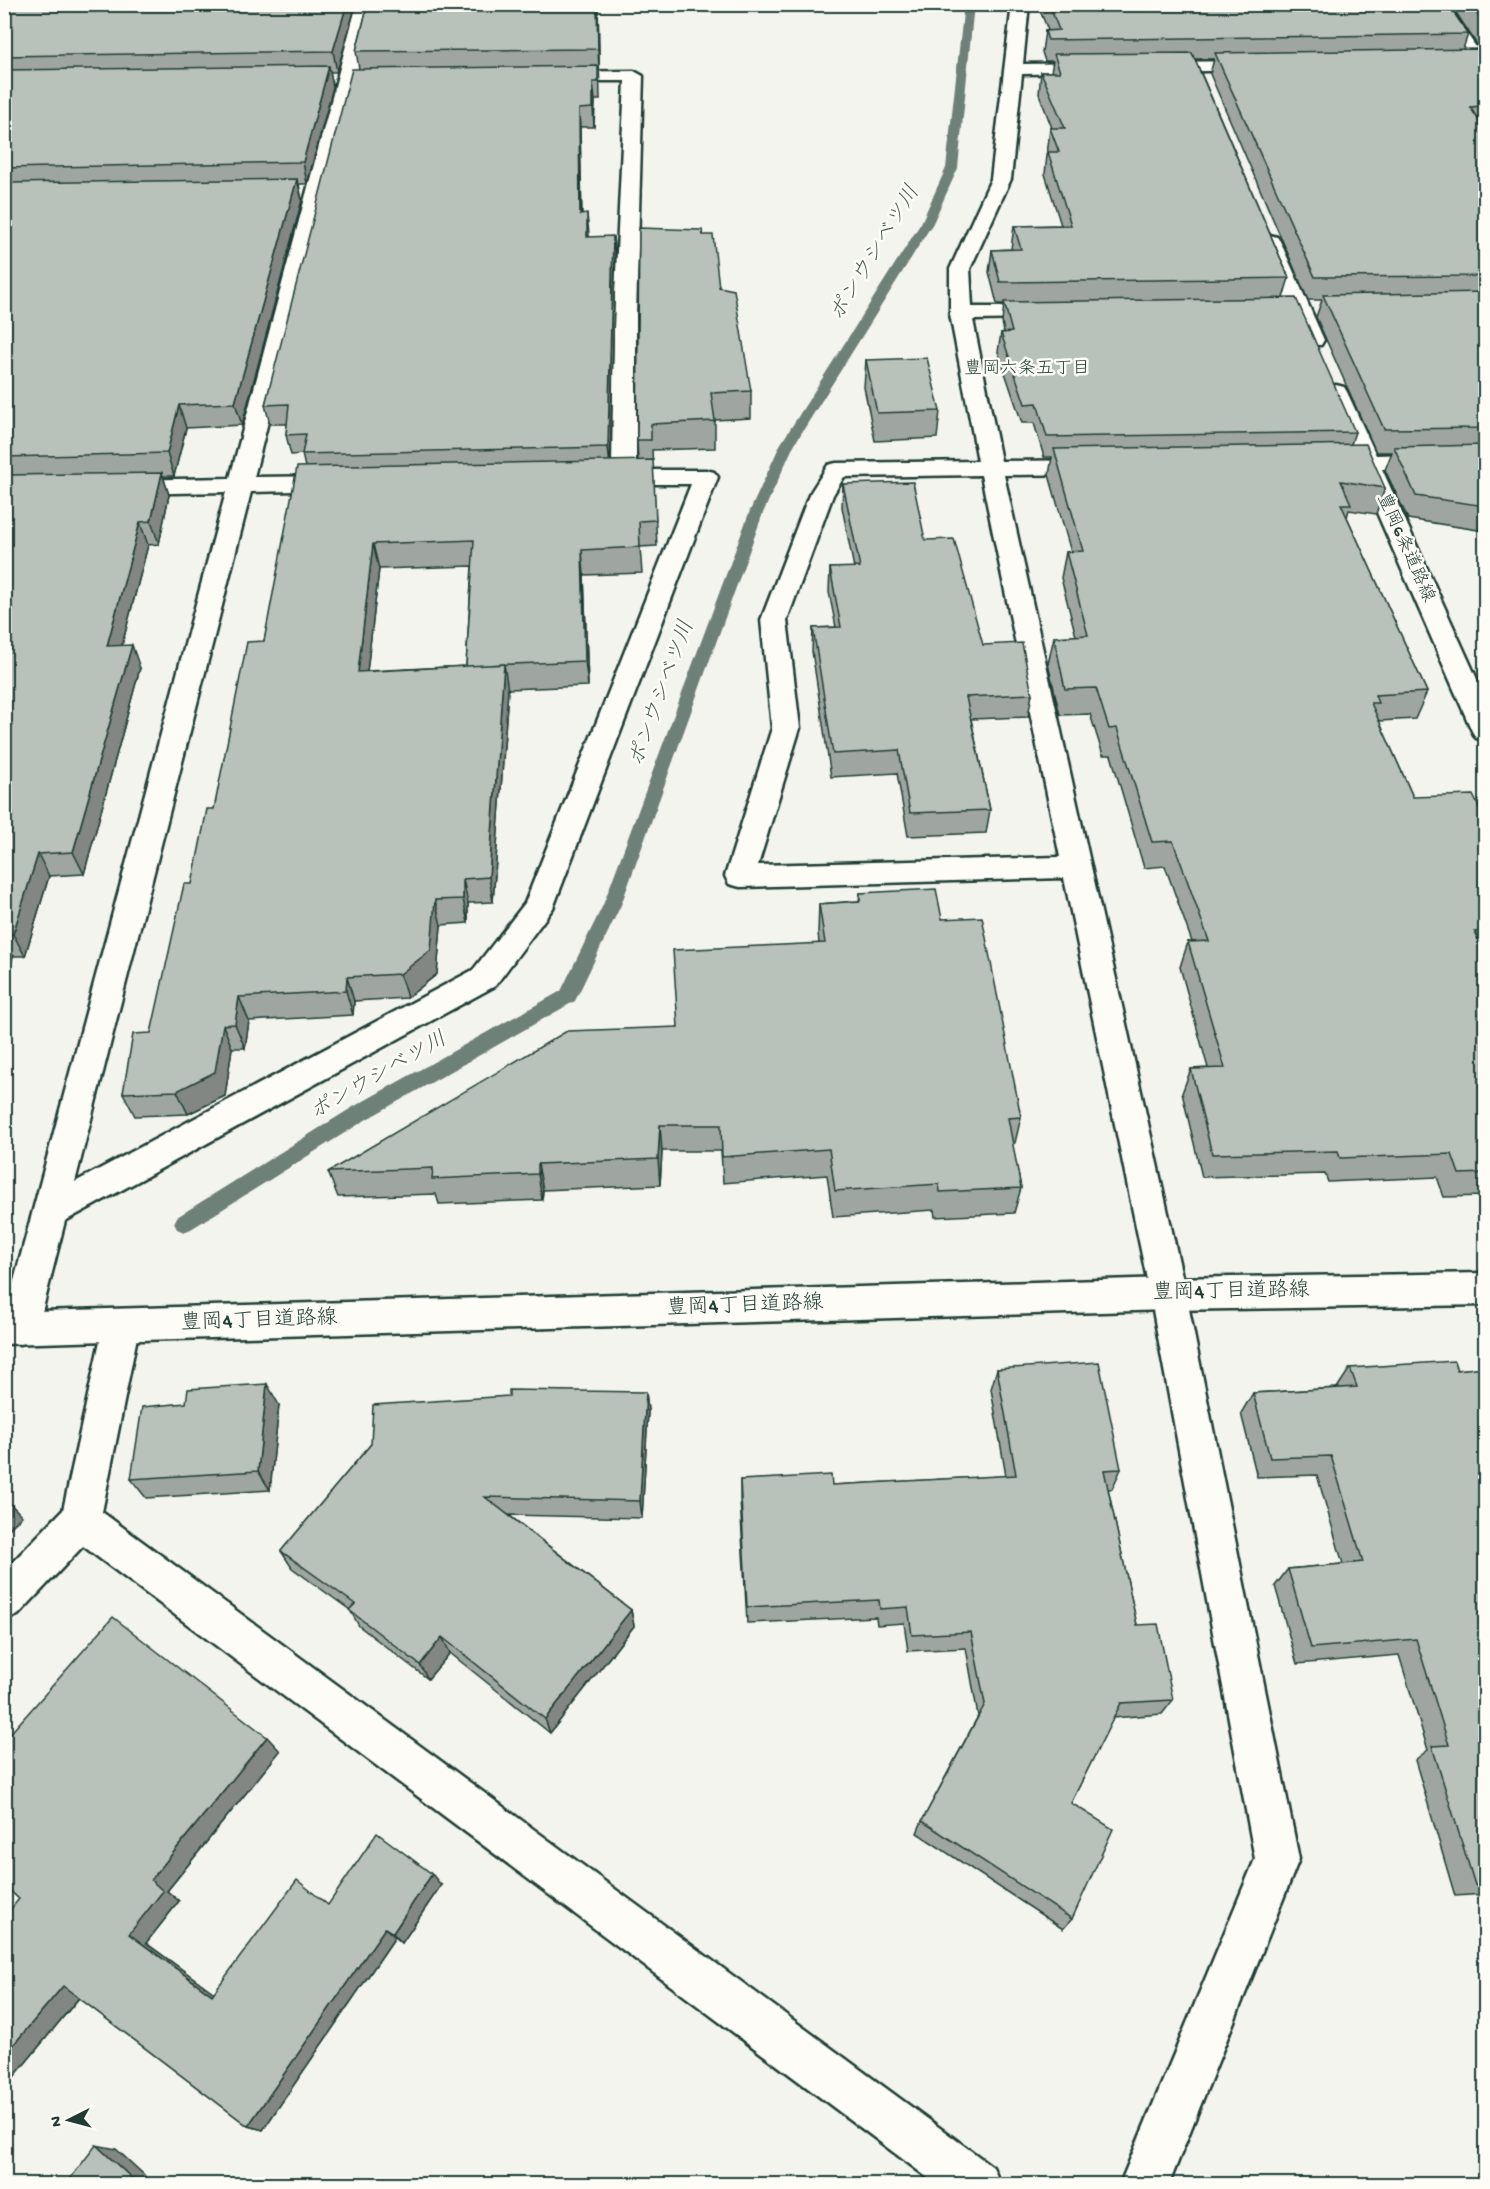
<svg xmlns="http://www.w3.org/2000/svg" width="1490" height="2189" font-family="'Gochi Hand','Klee One',sans-serif">
<style>
.lines{fill:none;stroke-linecap:round;stroke-linejoin:round}
.stream{fill:#6e8179;fill-rule:evenodd}
.minor-casing{stroke:#1f3d34;stroke-width:5}
.tertiary-casing{stroke:#1f3d34;stroke-width:5}
.minor{fill:#fdfcf7;fill-rule:evenodd}
.tertiary{fill:#fdfcf7;fill-rule:evenodd}
.wall{fill:#9fa6a1;stroke:#1f3d34;stroke-width:1.5;fill-rule:evenodd}
.shaded-wall{fill:#828783;stroke:#1f3d34;stroke-width:1.5}
.building{fill:#b9c1bb;stroke:#1f3d34;stroke-width:1.5}
.labels{text-anchor:middle;dominant-baseline:central;stroke-width:5;stroke-linejoin:round;paint-order:stroke}
.far-neighbourhood-label{font-size:18px;fill:#1f3d34;stroke:#fdfcf7}
.far-street-label{font-size:18px;fill:#1f3d34;stroke:#fdfcf7}
.street-label{font-size:21px;fill:#1f3d34;stroke:#fdfcf7}
.water-label{font-size:22px;font-style:italic;fill:#475f56;stroke:#fdfcf7}
</style>
<rect width="100%" height="100%" fill="#f4f4ef"/>
<filter id="ink" filterUnits="userSpaceOnUse"><feTurbulence type="fractalNoise" baseFrequency=".0167" numOctaves="2"/><feDisplacementMap in="SourceGraphic" scale="12" xChannelSelector="R" yChannelSelector="G"/><feConvolveMatrix kernelMatrix="1 2 1 2 8 2 1 2 1" color-interpolation-filters="sRGB"/></filter>
<g filter="url(#ink)">
<g class="lines">
<path class="stream" d="M964,4H974L958,168L933,223L794,445L763,513L621,905L575,1001L367,1119L191,1229L184,1232L177,1229L174,1223L177,1217L353,1107L561,991L603,905L749,513L780,445L921,223L946,168Z"/>
<defs>
<g id="minor">
<path d="M357,4H374L254,477L340,476L348,478L352,483L348,488L340,490L251,492L75,1182L473,970L525,903L691,484H608L600,482L596,477L600,472L612,470L614,315L625,81H554L545,76L548,72L634,71L643,76L636,315V470H706L714,472L718,477L553,908L495,986L65,1221L38,1328L33,1340L20,1344L7,1340L4,1318L226,492L122,494L113,492L110,487L113,482L122,480L230,478Z"/>
<path d="M1012,4H1029L1023,64L1097,63L1106,68L1097,73L1022,74L1011,179L970,269L972,307H1047L1055,308L1058,313L1055,318L1047,319L973,320L1001,461L1096,460L1104,462L1108,467L1104,472L1096,474L1004,475L1186,1294L1299,1859L1169,2184H1120L1255,1859L1150,1294L1064,878L740,887L729,884L725,876L772,728L761,620L809,495L828,465L836,463L978,461L950,314V269L991,179ZM981,475L1060,857L758,865L800,728L787,620L833,495L844,477Z"/>
<path d="M1430,4H1447L1486,62V81L1480,80Z"/>
<path d="M1256,61L1265,66L1262,70L1152,72L1143,67L1152,62Z"/>
<path d="M1270,235L1277,237L1280,241L1324,340L1321,345H1305L1302,340L1260,241L1263,237Z"/>
<path d="M1336,385L1344,387L1347,392L1376,455L1486,452V466L1382,469L1486,699V740L1476,738L1472,731L1358,469L1320,468L1316,463L1320,458L1352,455L1325,392L1328,387Z"/>
<path d="M121,1311L134,1315L139,1327L102,1512L993,2167L1000,2184H936L83,1546L18,1615L4,1621V1571L63,1510L103,1327L108,1315Z"/>
</g>
<path id="tertiary" d="M1486,1273V1305L1168,1310L4,1344V1312L1168,1278Z"/>
</defs>
<use href="#minor" class="minor-casing"/>
<use href="#tertiary" class="tertiary-casing"/>
<use href="#minor" class="minor"/>
<use href="#tertiary" class="tertiary"/>
</g>
<g class="wall">
<path d="M4,4H356L337,72H330L333,87L307,184H299L302,200L242,425L186,428L174,476H163L169,495L159,544L148,545L122,645L140,668L84,874L49,876L25,956H13L4,991Z"/>
<path d="M368,4H598L600,100H595L594,127H580L582,215L589,237L615,255L610,461H638L637,440L703,235L751,391V418L715,420V448L652,450L657,546L640,547L642,573L584,575L588,686L508,689L493,902L468,903V923L441,925L437,974L407,998L354,1001L353,1015L249,1021L245,1048H232L225,1096L188,1114L135,1116L123,1093L151,1033L214,809L264,641L305,467L302,454L291,455L286,435L287,424H270L265,405L359,69L356,51ZM472,566L466,666L367,671L379,569Z"/>
<path d="M1039,4H1448L1468,34L1463,49L1485,60V128H1484L1485,130V531L1408,519L1385,470L1392,452H1376L1316,317L1322,300H1308L1210,74L1214,59H1195L1289,278L1283,298L1355,432L1351,444L1385,488L1376,514L1349,510L1347,517L1427,692L1415,719L1379,721L1413,797L1485,820V1196L1444,1197L1437,1177L1328,1182L1325,1174L1202,1177L1182,1093L1191,1069L1208,1068L1180,967L1188,942H1192L1165,866L1144,868L1111,755H1103L1090,714L1060,715L1048,664L1054,637L1076,636L1061,578L1066,552H1071L1049,475L1052,457H1044L1034,423H1022L998,352L1001,333L1004,332L1002,322L1004,304H997L989,272L992,250L1011,249L1014,226L1061,225L1045,174L1050,128H1052L1039,94L1041,72H1051L1053,61H1045L1042,52L1045,31L1048,30L1038,6Z"/>
<path d="M1457,4H1485V57L1455,11Z"/>
<path d="M866,360L940,411L937,438L875,441L864,387Z"/>
<path d="M843,484L925,540L983,645L1032,694L1028,717L971,719L990,810L986,833L908,836L897,773L831,777L812,651L813,628L836,627L829,592L830,568H854L842,507Z"/>
<path d="M860,893L942,919L1021,1117L1015,1143L1012,1144L1021,1188L1014,1213L935,1217L934,1210L833,1217L827,1175L723,1183L721,1151H662L660,1185L543,1190L542,1200L439,1204L436,1194L338,1197L328,1172L677,1027L819,943L818,932L819,904L859,901Z"/>
<path d="M1485,1367V1894L1455,1896L1415,1760L1428,1750L1399,1655L1297,1664L1275,1586L1288,1569L1343,1564L1317,1475L1257,1477L1241,1413L1253,1393L1337,1388L1350,1368L1457,1370Z"/>
<path d="M997,1369L1121,1469L1112,1489H1108L1137,1625L1173,1700L1162,1714L1113,1718L1071,1803L1072,1919L1063,1929L917,1833L922,1821L978,1716L966,1648L908,1651L904,1623L877,1625L876,1617L747,1623L740,1499V1480L832,1485L1006,1476L991,1389Z"/>
<path d="M646,1392L648,1411L642,1518L509,1515L631,1610L634,1626L550,1733L450,1653L428,1679L359,1626L350,1610L292,1568L281,1551L371,1444Z"/>
<path d="M186,1403L279,1405L270,1490L146,1498L131,1479Z"/>
<path d="M4,1731L9,1734L280,1751L167,1891L179,1901L146,1943L214,1993L328,1905L441,1885L402,1943L395,1937L263,2130L248,2126L79,1998L4,2089L19,1899L4,1885Z"/>
</g>
<g class="shaded-wall">
<path d="M347,4H356L337,72L333,51Z"/>
<path d="M597,4H598L599,70L598,49Z"/>
<path d="M329,66L333,87L307,184L303,162Z"/>
<path d="M593,82L595,100L594,127L593,108Z"/>
<path d="M579,109L580,127L582,234L580,215Z"/>
<path d="M297,179L302,200L242,425L235,403Z"/>
<path d="M587,214L589,234V256L587,237Z"/>
<path d="M613,236L615,255L610,467L608,447Z"/>
<path d="M179,405L186,428L174,476L167,453Z"/>
<path d="M162,473L169,495L159,544L151,521Z"/>
<path d="M140,522L148,545L116,668L107,646Z"/>
<path d="M373,544L379,569L364,697L358,672Z"/>
<path d="M582,550L584,575L588,686L585,661Z"/>
<path d="M132,645L140,668L84,874L73,852Z"/>
<path d="M504,664L508,690L493,902L489,877Z"/>
<path d="M38,854L49,876L25,956L13,934Z"/>
<path d="M463,879L468,903V923L463,899Z"/>
<path d="M435,900L441,925L437,974L407,998L400,974Z"/>
<path d="M4,940L13,956L4,991Z"/>
<path d="M347,977L354,1001L353,1015L346,991Z"/>
<path d="M239,997L249,1021L245,1048L235,1024Z"/>
<path d="M223,1025L232,1048L225,1096L188,1114L177,1091Z"/>
<path d="M660,1125L662,1151L660,1185L658,1159Z"/>
<path d="M538,1164L543,1190L542,1200L538,1174Z"/>
<path d="M267,1384L279,1405L270,1490L258,1471Z"/>
<path d="M646,1392L648,1411L642,1518L640,1501Z"/>
<path d="M4,1497L22,1516L4,1534Z"/>
<path d="M631,1610L634,1626L550,1733L545,1719Z"/>
<path d="M442,1637L450,1653L428,1679L420,1665Z"/>
<path d="M267,1737L280,1751L167,1891L179,1901L146,1943L228,2003L212,1995L129,1934L151,1880Z"/>
<path d="M432,1874L441,1885L402,1943L393,1933Z"/>
<path d="M385,1928L395,1937L263,2130L248,2126Z"/>
<path d="M63,1986L82,1994L4,2089V2056Z"/>
<path d="M96,2145L116,2149L154,2184H138Z"/>
</g>
<g class="building">
<path d="M4,4H347L333,51L4,56Z"/>
<path d="M368,4H597L598,49L356,51Z"/>
<path d="M1049,4H1448L1468,34L1048,40L1045,31L1059,30Z"/>
<path d="M1471,4H1485V26Z"/>
<path d="M1478,49L1485,60V106L1470,107L1485,130V276L1315,277L1215,53Z"/>
<path d="M1192,53L1289,278L1000,282L992,250L1021,249L1014,226L1071,225L1048,152H1059L1050,128H1065L1041,72H1060L1054,54Z"/>
<path d="M329,66L303,162L4,168V70Z"/>
<path d="M598,66V82H593V108L579,109L580,215L587,214V237L613,236L608,447L302,454L306,434L286,435L289,404L265,405L352,69Z"/>
<path d="M297,179L235,403L179,405L167,453L4,457V183Z"/>
<path d="M639,228L702,230L703,235H713L719,287L734,290L751,391L711,393L715,421L651,424V440H637Z"/>
<path d="M1485,292V428L1384,429L1323,295Z"/>
<path d="M1296,298L1355,432L1047,437L1037,403L1025,404L1001,333L1012,332L1004,302Z"/>
<path d="M927,358L940,411L877,413L866,360Z"/>
<path d="M1366,444L1385,488L1341,481L1351,504H1341L1427,692L1375,695L1378,703H1371L1413,797L1473,795L1485,820V931L1475,932L1485,957V1173L1459,1174L1452,1154L1340,1158L1338,1151L1212,1154L1191,1069L1225,1068L1188,942L1209,941L1173,841L1152,842L1117,728L1109,729L1096,688L1065,689L1054,637L1088,635L1066,552L1083,551L1054,449Z"/>
<path d="M1485,445V506L1416,496L1394,447Z"/>
<path d="M653,460L656,520L639,521L640,547L582,550L585,661L466,666L474,540L373,544L358,672L504,664L489,877L463,879V899L435,900L431,950L400,974L347,977L346,991L239,997L235,1024L223,1025L215,1072L177,1091L123,1093L133,1034L151,1033L184,884H192L207,809H214L247,642L264,641L297,467Z"/>
<path d="M162,473L151,521L140,522L107,646L132,645L73,852L38,854L13,934L4,935V475Z"/>
<path d="M913,482L925,540L954,539L983,645L1022,643L1032,694L966,697L990,810L910,813L899,750L833,754L813,628L841,627L830,568L860,567L843,484Z"/>
<path d="M936,889L942,919L982,917L1021,1117L1008,1118L1021,1188L940,1192L939,1184L835,1191L829,1149L722,1157L721,1125H660L658,1159L538,1164V1174L432,1179L433,1168L328,1172L567,1031L678,1027L673,950L825,943L819,904L860,901V893Z"/>
<path d="M1454,1361L1457,1370L1485,1367V1885H1475L1432,1746L1449,1745L1416,1639L1311,1648L1288,1569L1363,1562L1331,1456L1270,1458L1253,1393L1357,1387L1350,1368Z"/>
<path d="M1099,1362L1121,1469L1104,1470L1137,1625L1158,1624L1173,1700L1121,1703L1071,1803L1113,1829L1072,1919L922,1821L985,1704L971,1632L912,1635L908,1607L880,1609L879,1600L747,1607L740,1480L831,1475L832,1485L1016,1475L997,1369Z"/>
<path d="M267,1384L258,1471L131,1479L142,1407L186,1403L188,1389Z"/>
<path d="M509,1390L646,1392L640,1501L485,1497L631,1610L545,1719L442,1637L420,1665L349,1610L355,1604L281,1551L371,1444L373,1405L509,1396Z"/>
<path d="M113,1617L267,1737L151,1880L163,1891L129,1934L212,1995L297,1880L328,1905L377,1833L432,1874L393,1933L385,1928L248,2126L63,1986L4,2056V1917L19,1899L4,1885V1733L8,1736Z"/>
<path d="M96,2145L138,2184H66Z"/>
</g>
</g>
<g class="labels">
<g class="far-neighbourhood-label">
<text x="1027" y="369">豊岡六条五丁目</text>
</g>
<g class="far-street-label">
<text transform="translate(1405 548) rotate(66)">豊岡6条道路線</text>
</g>
<g class="street-label">
<text transform="translate(1231 1293) rotate(-1)">豊岡4丁目道路線</text>
<text transform="translate(745 1307) rotate(-2)">豊岡4丁目道路線</text>
<text transform="translate(259 1322) rotate(-2)">豊岡4丁目道路線</text>
</g>
<g class="water-label">
<text transform="translate(876 254) rotate(-59)">ポンウシベツ川</text>
<text transform="translate(663 694) rotate(-70)">ポンウシベツ川</text>
<text transform="translate(379 1077) rotate(-30)">ポンウシベツ川</text>
</g>
</g>
<rect width="1490" height="2189" fill="none" stroke="#fdfcf7" stroke-width="24"/>
<rect x="12" y="12" width="1466" height="2165" fill="none" stroke="#1f3d34" stroke-width="2" filter="url(#ink)"/>
<g transform="translate(69 2120) rotate(264)" stroke="#fdfcf7" stroke-width="4.5" paint-order="stroke">
<path d="M0-4.5L10 22L0 15L-10 22Z" fill="#1f3d34"/>
<text y="-9" font-size="16" font-weight="bold" text-anchor="middle" fill="#1f3d34">N</text>
</g>
</svg>
